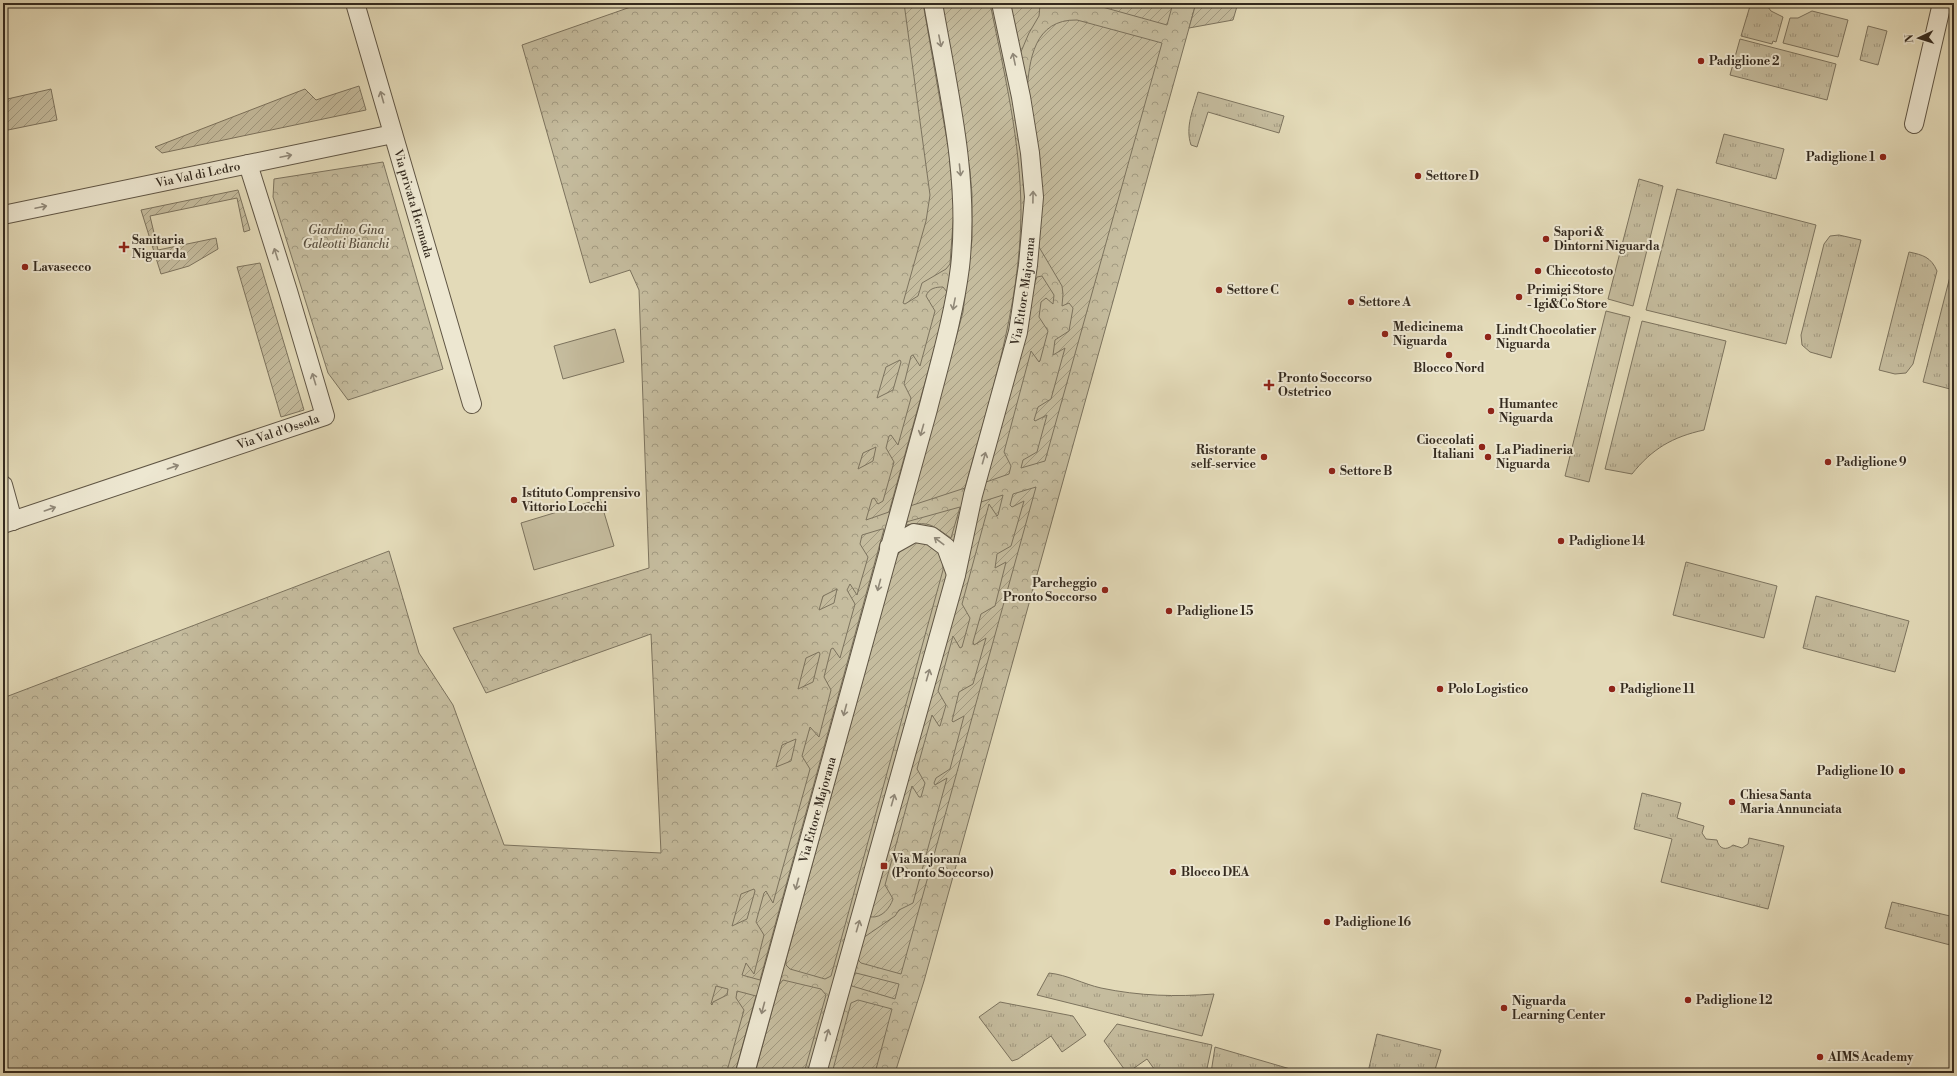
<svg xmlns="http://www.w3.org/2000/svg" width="1957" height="1076" font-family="'Libre Bodoni',serif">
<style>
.grass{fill:url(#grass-tufts);stroke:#7c735e}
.park{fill:url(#park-crowns);stroke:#7c735e}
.garden{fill:url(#garden-furrows);stroke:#7c735e}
.pitch{fill:#c5bc9e;stroke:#7c735e}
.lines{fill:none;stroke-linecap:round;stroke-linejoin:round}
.minor-casing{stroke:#605645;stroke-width:20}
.minor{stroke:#ede7d1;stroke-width:18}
.oneway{stroke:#908878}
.poi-dot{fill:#8f2418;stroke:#ede7d1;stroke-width:1.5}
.labels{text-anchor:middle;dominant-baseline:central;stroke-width:4;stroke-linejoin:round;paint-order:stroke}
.poi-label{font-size:12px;font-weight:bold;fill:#342a1f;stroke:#ede7d1;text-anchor:start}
.street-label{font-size:12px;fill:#342a1f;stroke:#ede7d1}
.park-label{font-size:12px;font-style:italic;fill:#584e3f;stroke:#ede7d1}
</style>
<defs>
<pattern id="grass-tufts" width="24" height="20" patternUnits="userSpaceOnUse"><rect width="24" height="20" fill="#c5bc9e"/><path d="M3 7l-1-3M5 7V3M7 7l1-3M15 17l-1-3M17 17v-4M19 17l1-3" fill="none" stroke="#a19980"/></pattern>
<pattern id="park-crowns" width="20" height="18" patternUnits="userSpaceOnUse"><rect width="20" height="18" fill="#c5bc9e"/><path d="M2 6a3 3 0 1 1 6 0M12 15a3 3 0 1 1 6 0" fill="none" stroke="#a19980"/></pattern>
<pattern id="garden-furrows" width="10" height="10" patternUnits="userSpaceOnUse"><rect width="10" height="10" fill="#c5bc9e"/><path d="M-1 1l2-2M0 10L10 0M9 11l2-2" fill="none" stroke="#a19980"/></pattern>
</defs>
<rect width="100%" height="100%" fill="#e3dab8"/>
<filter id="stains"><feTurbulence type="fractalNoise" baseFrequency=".005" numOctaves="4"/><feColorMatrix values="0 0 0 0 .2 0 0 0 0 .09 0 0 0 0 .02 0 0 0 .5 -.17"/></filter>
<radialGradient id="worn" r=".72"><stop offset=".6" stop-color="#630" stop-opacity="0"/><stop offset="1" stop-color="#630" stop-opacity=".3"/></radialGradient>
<g class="grass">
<path d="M1747,3H1765L1771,11L1783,17L1776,42L1773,41L1772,44L1741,36L1750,6L1747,5Z"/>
<path d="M1812,11L1848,20L1838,57L1783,43L1790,18H1798Z"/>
<path d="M1868,26L1887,31L1878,65L1860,60Z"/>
<path d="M1740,39L1836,64L1827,100L1730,75Z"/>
<path d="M1198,92L1284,116L1279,133L1208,112L1197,147L1191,145C1185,127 1193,110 1198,92Z"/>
<path d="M1724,134L1784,149L1776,179L1716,163Z"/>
<path d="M1639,179L1663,186L1633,306L1608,299Z"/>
<path d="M1677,189L1816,225L1786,344L1646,310Z"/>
<path d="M1839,235L1861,240L1831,358L1810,352L1802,345L1801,335L1824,244L1830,236Z"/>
<path d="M1909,252C1923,255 1931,257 1937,271L1913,364L1906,373L1895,374L1879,370Z"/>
<path d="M1954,261V390L1923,382Z"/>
<path d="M1606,311L1630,317L1589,482L1565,476Z"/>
<path d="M1642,321L1726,341L1704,430C1672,437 1652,449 1632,474L1605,469Z"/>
<path d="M1686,562L1777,586L1764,638L1673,615Z"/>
<path d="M1816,596L1909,621L1895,672L1803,648Z"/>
<path d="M1642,793L1681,803L1677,818L1704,826L1702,833L1706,839L1717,840C1719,849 1726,851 1733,845L1742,848L1748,844L1749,838L1784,846L1768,909L1661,882L1672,839L1634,829Z"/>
<path d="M1892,902L1954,917V946L1885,928Z"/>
<path d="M1049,973C1068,975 1083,984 1101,988C1139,996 1176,997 1214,994L1202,1036L1037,995Z"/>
<path d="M1000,1002L1073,1016L1086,1035L1062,1052L1051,1036L1018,1059L1012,1061L979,1017Z"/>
<path d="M1117,1024L1212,1045L1206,1073H1157L1147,1059L1127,1073L1104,1041Z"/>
<path d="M1377,1034L1441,1050L1434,1073L1368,1072Z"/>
<path d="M1215,1047L1304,1073H1211Z"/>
</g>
<g class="park">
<path d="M642,3H1196L924,981L895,1073H3V698L389,551L419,653L453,705L504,845L661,853L651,634L486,693L453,628L649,568L639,290L630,270L590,283L522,45Z"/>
<path d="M383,162L443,369L348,400L328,373L273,197L274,179Z"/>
</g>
<g class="garden">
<path d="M904,3H923L949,152L954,209L950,264L946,269L922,283L918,296L905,304L903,303L926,221L930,195Z"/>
<path d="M942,3H990C1004,72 1021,142 1021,213C1020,308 990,397 965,488L910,506L963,312L972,240V194L970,171Z"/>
<path d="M1009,3H1039L1040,5L1039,16L1029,33L1020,54Z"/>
<path d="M1088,3H1173L1167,25Z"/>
<path d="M1196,3H1238L1233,20L1189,28Z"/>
<path d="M1077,20L1162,43L1045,461L1021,468L1023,460L1037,452L1047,415L1035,421L1034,420L1038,407L1051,399L1065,348L1053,355L1055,340L1069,331L1073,308L1069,303L1062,306L1063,294L1062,286L1039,247L1027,93C1029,60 1034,19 1077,20Z"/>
<path d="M359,86L366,110L162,153L155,147L305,89L316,100Z"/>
<path d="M51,89L57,120L3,131V100Z"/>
<path d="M238,190L250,230L244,232L237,198L150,216L158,250L216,238L218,249L189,266L161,274L141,210Z"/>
<path d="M260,263L304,410L281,417L237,267Z"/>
<path d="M1042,276L1054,295L1053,304L1046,298L1041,302L1039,317L1048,331L1040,361L1039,362L1031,351L1004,452L1011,466L1009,474L986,482L1019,361L1035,282L1037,277Z"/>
<path d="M943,287L947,292L939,332L889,512L866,520L872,499L874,498L878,504L883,501L894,462L886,448L889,436L891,435L898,445L911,398L904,384L911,356L913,355L920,366L935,311L926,296C929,288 936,287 943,287Z"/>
<path d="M900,360L901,362L893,390L877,398L886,367Z"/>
<path d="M876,447L873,461L858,469L863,453Z"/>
<path d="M1036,487L901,974L861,963L858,960L863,938L895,916L899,910L913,903L947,778L935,785L934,783L936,778L950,769L964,716L953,722L952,721L959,692L973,684L986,638L974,645L973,642L981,614L995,606L1006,562L995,568L997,554L1011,546L1024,501L1012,507L1010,505L1013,494Z"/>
<path d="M1003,495L998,515L997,516L989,504L962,604L970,618L962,647L960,648L953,636L938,691L946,705L940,726H939L932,715L917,769L925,783L921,797H919L912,786L885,885L893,899C890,908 882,918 871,917L868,911L981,502Z"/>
<path d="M960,507L951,538C933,526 931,521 907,525L906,522Z"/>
<path d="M882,529H884L760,980L742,975L746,963L754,974L764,935L756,922L764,893L766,891L773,903L810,769L802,756L810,727L819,737L831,690L824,677L831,649L833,648L840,658L855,604L847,590L850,584L857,595L868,557L860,544L862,535Z"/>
<path d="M918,542C932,543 944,555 943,570L831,976L825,979L790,969L786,965V960L896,559C900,548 907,545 918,542Z"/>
<path d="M837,589L834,603L819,610L823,596Z"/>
<path d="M819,652L820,654L813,682L798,689L806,658Z"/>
<path d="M796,739L791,761L776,767L782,745Z"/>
<path d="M754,889L755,891L747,919L732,926L741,894Z"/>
<path d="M856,973L899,984L895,999L852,986L850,984L853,974Z"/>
<path d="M783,980L821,989L826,995L804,1073H755L779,985Z"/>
<path d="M716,986L728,989L727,995L713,1002L712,1005L711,1004Z"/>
<path d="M737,991L756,996L735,1073H722L727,1071L744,1010L736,998Z"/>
<path d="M858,1000L892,1009L875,1073H832L851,1003Z"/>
</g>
<g class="pitch">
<path d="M615,329L624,362L563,379L554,346Z"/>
<path d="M600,499L614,546L534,570L521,523Z"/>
</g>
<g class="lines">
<defs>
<g id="minor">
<path id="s1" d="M355,3L472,404"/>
<path d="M1914,124L1942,3"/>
<path id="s2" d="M3,215L393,134"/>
<path d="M3,485L13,521"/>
<path id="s3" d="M3,524L325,416L288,291L248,164"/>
<path d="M889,547L914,533L931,536L946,547L956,574"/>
<path id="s4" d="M745,1073L928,409C940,362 954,315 960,267C970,178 948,90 933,3"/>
<path id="s5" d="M817,1073L956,575L973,495L1018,332L1028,265L1034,197L1030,153L1021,97L1001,3"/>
</g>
</defs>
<use href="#minor" class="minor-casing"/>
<use href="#minor" class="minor"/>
</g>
<defs><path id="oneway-shaft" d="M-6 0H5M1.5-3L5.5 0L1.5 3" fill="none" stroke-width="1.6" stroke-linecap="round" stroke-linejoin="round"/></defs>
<g class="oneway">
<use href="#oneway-shaft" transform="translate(940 41) rotate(79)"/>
<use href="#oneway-shaft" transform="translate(1014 59) rotate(-102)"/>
<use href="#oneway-shaft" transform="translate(382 97) rotate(-106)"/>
<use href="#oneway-shaft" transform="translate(286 156) rotate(-12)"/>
<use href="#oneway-shaft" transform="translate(960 170) rotate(84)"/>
<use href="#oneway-shaft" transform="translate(1033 197) rotate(-89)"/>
<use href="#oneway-shaft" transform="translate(41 207) rotate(-12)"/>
<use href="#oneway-shaft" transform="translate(276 254) rotate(-108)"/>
<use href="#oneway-shaft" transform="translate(954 304) rotate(101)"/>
<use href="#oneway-shaft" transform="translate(314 379) rotate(-107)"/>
<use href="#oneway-shaft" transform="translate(922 430) rotate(106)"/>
<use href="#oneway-shaft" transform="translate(984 458) rotate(-74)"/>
<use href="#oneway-shaft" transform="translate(173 467) rotate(-19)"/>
<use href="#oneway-shaft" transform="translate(50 509) rotate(-19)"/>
<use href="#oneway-shaft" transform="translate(939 541) rotate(-143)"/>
<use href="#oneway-shaft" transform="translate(879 585) rotate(105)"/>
<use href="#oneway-shaft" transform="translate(928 675) rotate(-74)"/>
<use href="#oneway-shaft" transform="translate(845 710) rotate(105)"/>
<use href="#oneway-shaft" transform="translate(893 800) rotate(-74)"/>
<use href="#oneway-shaft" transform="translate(797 884) rotate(105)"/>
<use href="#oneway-shaft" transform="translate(858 926) rotate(-74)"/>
<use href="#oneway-shaft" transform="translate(763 1008) rotate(105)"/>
<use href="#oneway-shaft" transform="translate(827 1035) rotate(-74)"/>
</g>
<g class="poi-dot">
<circle cx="1701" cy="61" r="4"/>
<circle cx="1883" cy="157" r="4"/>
<circle cx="1418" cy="176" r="4"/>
<circle cx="1546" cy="239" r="4"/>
<path d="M122 241h4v4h4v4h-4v4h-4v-4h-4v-4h4z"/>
<circle cx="25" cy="267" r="4"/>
<circle cx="1538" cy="271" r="4"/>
<circle cx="1219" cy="290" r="4"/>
<circle cx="1519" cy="297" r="4"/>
<circle cx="1351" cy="302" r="4"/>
<circle cx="1385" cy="334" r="4"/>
<circle cx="1488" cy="337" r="4"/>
<circle cx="1449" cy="355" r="4"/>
<path d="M1267 379h4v4h4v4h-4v4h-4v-4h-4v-4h4z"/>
<circle cx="1491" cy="411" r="4"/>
<circle cx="1482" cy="447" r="4"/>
<circle cx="1264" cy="457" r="4"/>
<circle cx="1488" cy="457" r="4"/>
<circle cx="1828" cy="462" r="4"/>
<circle cx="1332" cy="471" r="4"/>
<circle cx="514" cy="500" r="4"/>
<circle cx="1561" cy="541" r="4"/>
<circle cx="1105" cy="590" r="4"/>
<circle cx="1169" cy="611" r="4"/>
<circle cx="1440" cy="689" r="4"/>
<circle cx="1612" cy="689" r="4"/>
<circle cx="1902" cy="771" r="4"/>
<circle cx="1732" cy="802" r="4"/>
<rect x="880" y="862" width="8" height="8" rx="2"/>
<circle cx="1173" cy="872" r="4"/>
<circle cx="1327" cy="922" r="4"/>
<circle cx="1688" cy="1000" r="4"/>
<circle cx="1504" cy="1008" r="4"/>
<circle cx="1820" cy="1057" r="4"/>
</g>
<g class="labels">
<g class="poi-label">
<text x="1709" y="61">Padiglione 2</text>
<text x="1875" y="157" text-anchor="end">Padiglione 1</text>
<text x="1426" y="176">Settore D</text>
<text x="1554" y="232">Sapori &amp;<tspan x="1554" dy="14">Dintorni Niguarda</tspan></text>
<text x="132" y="240">Sanitaria<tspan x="132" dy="14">Niguarda</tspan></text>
<text x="33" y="267">Lavasecco</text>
<text x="1546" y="271">Chiccotosto</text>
<text x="1227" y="290">Settore C</text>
<text x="1527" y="290">Primigi Store<tspan x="1527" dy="14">- Igi&amp;Co Store</tspan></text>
<text x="1359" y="302">Settore A</text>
<text x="1393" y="327">Medicinema<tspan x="1393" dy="14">Niguarda</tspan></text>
<text x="1496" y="330">Lindt Chocolatier<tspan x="1496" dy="14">Niguarda</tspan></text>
<text x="1449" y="368" text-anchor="middle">Blocco Nord</text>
<text x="1278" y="378">Pronto Soccorso<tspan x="1278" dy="14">Ostetrico</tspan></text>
<text x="1499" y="404">Humantec<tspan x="1499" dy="14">Niguarda</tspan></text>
<text x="1474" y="440" text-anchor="end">Cioccolati<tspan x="1474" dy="14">Italiani</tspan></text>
<text x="1256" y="450" text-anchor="end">Ristorante<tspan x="1256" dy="14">self-service</tspan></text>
<text x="1496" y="450">La Piadineria<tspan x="1496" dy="14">Niguarda</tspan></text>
<text x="1836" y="462">Padiglione 9</text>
<text x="1340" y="471">Settore B</text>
<text x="522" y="493">Istituto Comprensivo<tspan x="522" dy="14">Vittorio Locchi</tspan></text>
<text x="1569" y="541">Padiglione 14</text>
<text x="1097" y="583" text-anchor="end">Parcheggio<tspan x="1097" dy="14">Pronto Soccorso</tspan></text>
<text x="1177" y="611">Padiglione 15</text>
<text x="1448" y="689">Polo Logistico</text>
<text x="1620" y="689">Padiglione 11</text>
<text x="1894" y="771" text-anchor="end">Padiglione 10</text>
<text x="1740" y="795">Chiesa Santa<tspan x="1740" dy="14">Maria Annunciata</tspan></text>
<text x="892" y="859">Via Majorana<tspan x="892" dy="14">(Pronto Soccorso)</tspan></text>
<text x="1181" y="872">Blocco DEA</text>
<text x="1335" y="922">Padiglione 16</text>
<text x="1696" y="1000">Padiglione 12</text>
<text x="1512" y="1001">Niguarda<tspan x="1512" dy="14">Learning Center</tspan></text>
<text x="1828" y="1057">AIMS Academy</text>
</g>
<g class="street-label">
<text stroke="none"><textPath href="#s2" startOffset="199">Via Val di Ledro</textPath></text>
<text stroke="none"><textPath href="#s1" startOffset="209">Via privata Hermada</textPath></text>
<text stroke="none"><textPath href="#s5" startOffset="809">Via Ettore Majorana</textPath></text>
<text stroke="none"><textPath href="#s3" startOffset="290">Via Val d'Ossola</textPath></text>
<text stroke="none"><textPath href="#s4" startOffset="273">Via Ettore Majorana</textPath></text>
</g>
<g class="park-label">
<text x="346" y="230">Giardino Gina<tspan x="346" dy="14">Galeotti Bianchi</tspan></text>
</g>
</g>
<rect width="1957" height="1076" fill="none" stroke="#e3dab8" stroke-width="16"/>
<rect x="4" y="4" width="1949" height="1068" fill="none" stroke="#342a1f" stroke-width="2"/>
<rect x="8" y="8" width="1941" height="1060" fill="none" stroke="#342a1f"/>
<g transform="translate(1919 38) rotate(266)" stroke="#ede7d1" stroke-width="3" paint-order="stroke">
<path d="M0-3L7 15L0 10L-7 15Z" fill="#342a1f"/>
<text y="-6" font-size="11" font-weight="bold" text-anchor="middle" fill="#342a1f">N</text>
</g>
<rect width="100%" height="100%" filter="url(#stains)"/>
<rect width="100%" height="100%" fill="url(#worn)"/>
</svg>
